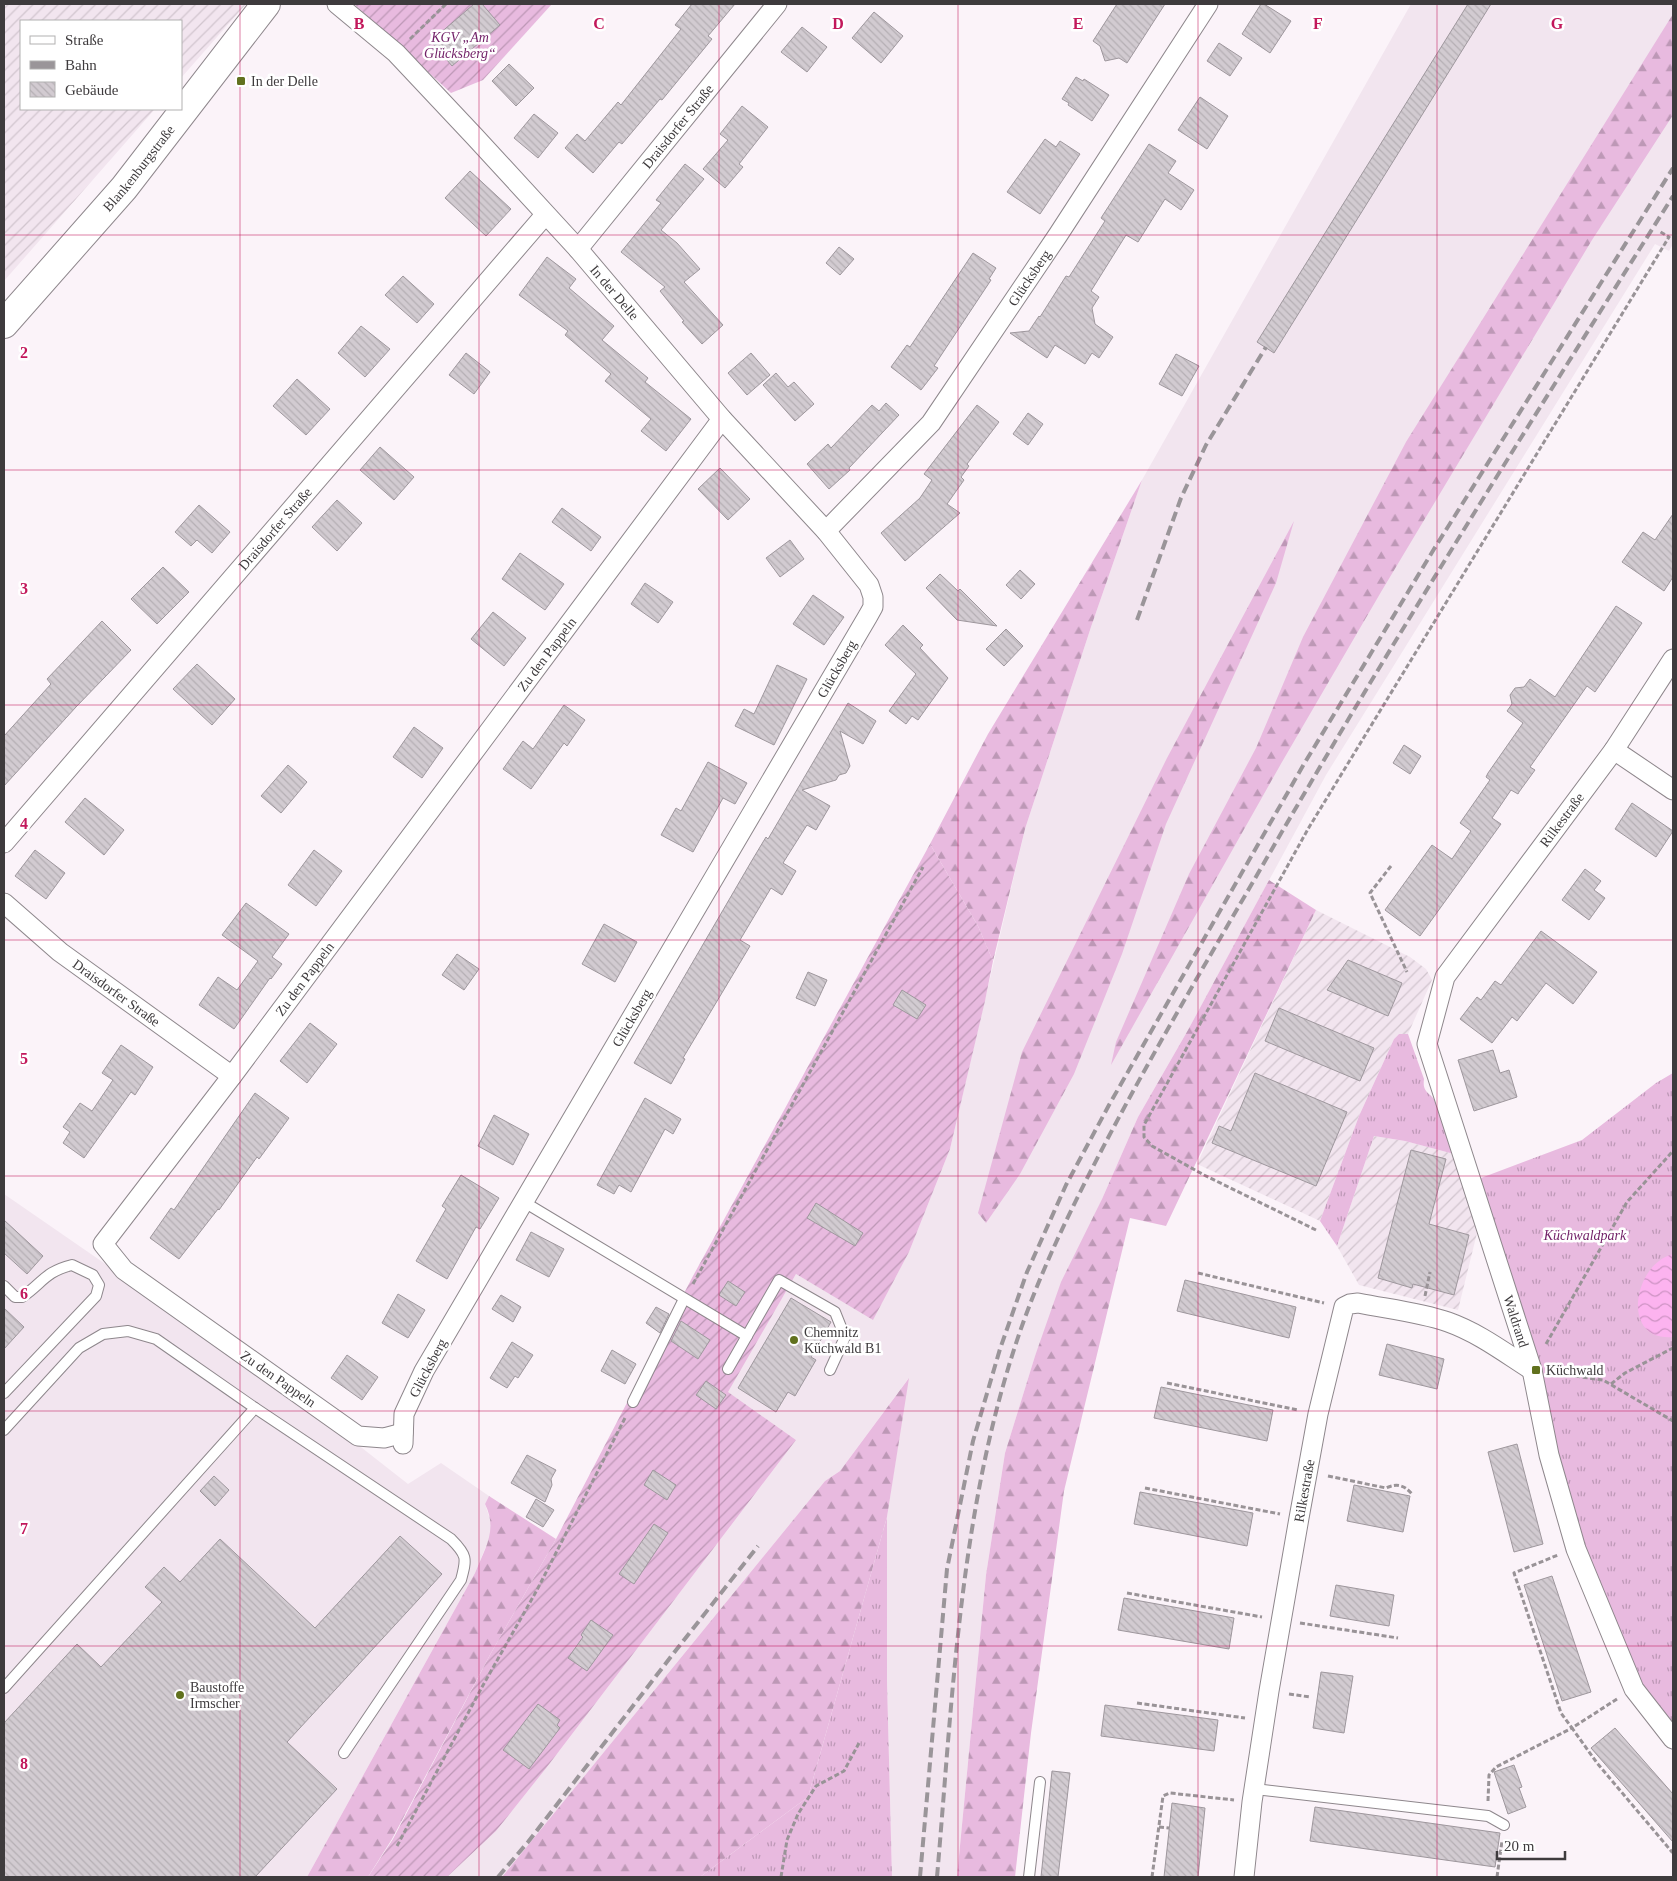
<svg xmlns="http://www.w3.org/2000/svg" width="1677" height="1881" font-family="Georgia,serif">
<style>
.built{fill:#f2e5ef}
.industrial{fill:url(#industrial-furrows)}
.grass{fill:url(#grass-tufts)}
.forest{fill:url(#forest-firs)}
.garden{fill:url(#garden-furrows)}
.water{fill:url(#water-waves)}
.building{fill:url(#building-back-hatch);stroke:#9e979d}
.lines{fill:none;stroke-linecap:round;stroke-linejoin:round}
.lane-casing{stroke:#8e878c;stroke-width:12}
.street-casing{stroke:#8e878c;stroke-width:21}
.secondary-casing{stroke:#8e878c;stroke-width:30}
.path{stroke:#999397;stroke-width:3;stroke-dasharray:5 2.5;stroke-linecap:butt}
.lane{stroke:#fff;stroke-width:10}
.street{stroke:#fff;stroke-width:19}
.secondary{stroke:#fff;stroke-width:28}
.rail{stroke:#9a9599;stroke-width:4;stroke-dasharray:10 5;stroke-linecap:butt}
.grid{fill:none;stroke:#c2185b;stroke-width:1;stroke-opacity:0.55}
.poi-dot{fill:#61711e;stroke:#fff;stroke-width:2}
.labels{text-anchor:middle;dominant-baseline:central;stroke-width:5;stroke-linejoin:round;paint-order:stroke}
.park-label{font-size:14px;font-style:italic;fill:#711f67;stroke:#fff}
.poi-label{font-size:14px;fill:#3e3b3d;stroke:#fff;text-anchor:start}
.street-label{font-size:14px;fill:#3e3b3d;stroke:#fff}
.grid-label{font-size:16px;text-anchor:middle;font-weight:bold;fill:#c2185b;stroke:#fff;stroke-width:5;stroke-linejoin:round;paint-order:stroke}
</style>
<defs>
<pattern id="industrial-furrows" width="10" height="10" patternUnits="userSpaceOnUse" patternTransform="scale(1.25)"><rect width="10" height="10" fill="#f2e5ef"/><path d="M-1 1l2-2M0 10L10 0M9 11l2-2" fill="none" stroke="#d1c5ce"/></pattern>
<pattern id="grass-tufts" width="24" height="20" patternUnits="userSpaceOnUse" patternTransform="scale(1.25)"><rect width="24" height="20" fill="#e8badf"/><path d="M3 7l-1-3M5 7V3M7 7l1-3M15 17l-1-3M17 17v-4M19 17l1-3" fill="none" stroke="#bd98b6"/></pattern>
<pattern id="forest-firs" width="22" height="20" patternUnits="userSpaceOnUse" patternTransform="scale(1.25)"><rect width="22" height="20" fill="#e8badf"/><path d="M5 1l3.5 6h-7zM16 11l3.5 6h-7z" fill="#bd98b6"/></pattern>
<pattern id="garden-furrows" width="10" height="10" patternUnits="userSpaceOnUse" patternTransform="scale(1.25)"><rect width="10" height="10" fill="#e8badf"/><path d="M-1 1l2-2M0 10L10 0M9 11l2-2" fill="none" stroke="#bd98b6"/></pattern>
<pattern id="water-waves" width="16" height="10" patternUnits="userSpaceOnUse" patternTransform="scale(1.25)"><rect width="16" height="10" fill="#fcb3ef"/><path d="M0 5q4-4 8 0t8 0" fill="none" stroke="#cd93c3"/></pattern>
<pattern id="building-back-hatch" width="6" height="6" patternUnits="userSpaceOnUse" patternTransform="scale(1.25)"><rect width="6" height="6" fill="#d2cbd1"/><path d="M-1 5l2 2M0 0l6 6M5-1l2 2" fill="none" stroke="#b5afb4"/></pattern>
</defs>
<rect width="100%" height="100%" fill="#fbf3f9"/>
<g class="built">
<path d="M1411,4H1673V244L1669,251L1655,244L1326,775L1188,1030L1138,1117L1102,1199L1035,1356L1005,1453L986,1575L957,1877H892L887,1681V1517L908,1379L840,1471L825,1481L502,1877H447L496,1831L547,1767L796,1440L727,1392L796,1274L873,1319L909,1252L950,1149L1025,829L1091,627L1142,480Z"/>
<path d="M4,1194L288,1390L408,1484L441,1463L489,1496L485,1504L491,1522V1534L475,1573L307,1877H4Z"/>
</g>
<g class="industrial">
<path d="M4,4H246L181,78V21H21V109H155L4,281Z"/>
<path d="M1316,910L1410,957L1426,969L1432,980L1408,1034H1399L1394,1039L1359,1116L1320,1221L1197,1164Z"/>
<path d="M1374,1136L1405,1141L1454,1154L1477,1233L1458,1310L1359,1285L1337,1246Z"/>
</g>
<g class="grass">
<path d="M1399,1034H1408L1424,1079C1422,1093 1430,1092 1436,1102C1443,1113 1449,1140 1454,1154L1405,1141L1374,1136L1337,1246L1320,1221L1359,1116L1394,1039Z"/>
<path d="M1673,1073V1724L1640,1682L1581,1544L1473,1181L1582,1140L1656,1083Z"/>
<path d="M887,1517V1681L892,1877H700L808,1797Z"/>
</g>
<g class="forest">
<path d="M1673,14V115L1592,240L1381,592L1282,762L1111,1065L1116,1042L1189,874L1256,748L1303,637L1406,442Z"/>
<path d="M1142,480L1091,627L1025,829L993,961L978,926L930,844L988,734Z"/>
<path d="M1294,521L1276,583L1166,824L1122,954L1074,1074L1020,1174L986,1223L978,1213L1022,1052L1167,758Z"/>
<path d="M1269,880L1316,910L1166,1226L1130,1218L1064,1491L1031,1733L1015,1877H957L986,1575L1005,1453L1035,1356L1061,1282L1102,1199L1138,1117L1188,1030Z"/>
<path d="M909,1378L887,1517L808,1797L700,1877H502L825,1481L840,1471Z"/>
<path d="M489,1496L556,1539L491,1653L392,1839L368,1877H307L475,1573C485,1548 498,1530 485,1504Z"/>
</g>
<g class="garden">
<path d="M354,4H552L483,80L451,93Z"/>
<path d="M930,844L978,926L993,961L985,1001L950,1149L909,1252L873,1320L796,1274L728,1392L796,1440L547,1767L496,1831L447,1877H368L393,1839L491,1653L556,1539L693,1276Z"/>
</g>
<path class="water" d="M1673,1254V1337C1620,1342 1633,1264 1673,1254Z"/>
<g class="building">
<path d="M474,4H482L500,25L452,66L431,41Z"/>
<path d="M692,4H735L708,36L712,39L662,100L660,99L622,144L619,142L593,173L565,148L577,134L585,141L618,102L621,105L681,29L675,25Z"/>
<path d="M1117,4H1165L1127,63L1119,58L1105,61L1100,46L1093,41Z"/>
<path d="M1261,4H1264L1291,21L1270,53L1242,34Z"/>
<path d="M1468,4H1491L1274,353L1257,342Z"/>
<path d="M874,12L903,36L881,63L852,38Z"/>
<path d="M802,27L827,47L807,72L781,52Z"/>
<path d="M1219,43L1242,58L1230,76L1207,61Z"/>
<path d="M509,64L534,88L516,106L492,81Z"/>
<path d="M1076,77L1083,81L1084,79L1109,95L1092,121L1068,105L1069,103L1062,99Z"/>
<path d="M1200,97L1228,116L1207,149L1178,130Z"/>
<path d="M742,106L768,127L739,164L743,167L725,188L703,169L728,140L720,134Z"/>
<path d="M534,114L558,133L538,158L514,138Z"/>
<path d="M1045,139L1056,147L1060,141L1080,154L1040,214L1007,192Z"/>
<path d="M1149,144L1176,161L1168,173L1194,190L1181,210L1165,199L1138,242L1126,235L1091,291L1099,297L1092,308L1095,324L1113,337L1099,358L1092,353L1085,364L1055,345L1047,358L1010,333L1029,331L1039,316L1040,317L1066,276L1069,277L1105,221L1101,218Z"/>
<path d="M685,164L704,179L661,230L677,243L700,269L684,282L723,325L702,344L682,322L684,321L660,291L665,287L621,252L661,203L656,200Z"/>
<path d="M470,171L511,209L486,236L445,198Z"/>
<path d="M839,247L854,259L840,275L826,263Z"/>
<path d="M973,253L996,268L989,279L991,280L934,366L938,368L921,390L891,367L907,345L910,347Z"/>
<path d="M547,257L576,279L569,288L614,326L602,340L648,378L645,382L691,419L666,451L641,431L651,419L605,381L611,374L565,335L568,331L519,295Z"/>
<path d="M403,276L434,304L417,323L385,295Z"/>
<path d="M361,326L390,349L365,377L338,353Z"/>
<path d="M466,353L490,372L474,394L449,375Z"/>
<path d="M751,353L770,375L747,395L728,373Z"/>
<path d="M1176,354L1199,366L1182,396L1159,384Z"/>
<path d="M776,373L788,387L794,382L814,404L795,421L763,385Z"/>
<path d="M297,379L330,409L306,435L273,406Z"/>
<path d="M886,403L899,415L849,468L850,470L829,489L807,464L828,444L831,448L872,405L879,411Z"/>
<path d="M977,405L999,422L967,464L969,466L961,477L964,480L947,504L960,513L905,561L881,533L920,498L932,480L924,474Z"/>
<path d="M1028,413L1043,424L1028,445L1013,434Z"/>
<path d="M380,447L414,477L394,500L360,470Z"/>
<path d="M720,468L750,499L728,520L698,489Z"/>
<path d="M337,500L362,523L337,551L312,527Z"/>
<path d="M199,505L230,532L212,553L197,540L191,546L175,532Z"/>
<path d="M562,508L601,537L591,551L552,522Z"/>
<path d="M1673,514V577L1664,591L1622,562L1643,532L1655,540Z"/>
<path d="M790,540L804,559L780,577L766,558Z"/>
<path d="M520,553L564,584L545,610L502,579Z"/>
<path d="M163,567L189,592L157,624L131,599Z"/>
<path d="M1020,570L1035,584L1021,599L1006,585Z"/>
<path d="M940,574L958,591L960,589L997,626L957,620L926,588Z"/>
<path d="M645,583L673,602L658,623L631,604Z"/>
<path d="M813,595L844,617L824,645L793,624Z"/>
<path d="M1616,606L1642,623L1595,692L1587,686L1530,767L1535,770L1519,792L1518,794L1511,790L1492,818L1501,824L1420,936L1385,910L1432,845L1452,859L1471,831L1460,823L1490,780L1486,777L1488,773L1523,723L1507,711L1512,704L1510,695L1515,688L1524,687L1530,679L1555,697Z"/>
<path d="M493,612L526,638L504,666L471,639Z"/>
<path d="M102,621L131,650L76,707L4,786V736L51,684L47,679Z"/>
<path d="M903,625L923,645L920,648L948,678L918,720L912,716L906,724L889,711L916,674L885,645Z"/>
<path d="M1006,629L1023,646L1004,666L986,649Z"/>
<path d="M197,664L235,699L212,725L173,689Z"/>
<path d="M777,665L807,679L774,745L735,726L744,709L754,714Z"/>
<path d="M848,703L876,721L863,744L840,731L850,766L846,773L839,775L836,780L802,790L830,806L816,830L807,825L783,863L796,871L782,895L771,888L740,940L750,946L683,1058L685,1059L671,1084L634,1063L751,862L766,837L768,839Z"/>
<path d="M564,705L585,720L567,746L564,743L531,789L503,769L523,741L533,749Z"/>
<path d="M414,727L443,748L422,778L393,757Z"/>
<path d="M1404,745L1421,756L1410,774L1393,763Z"/>
<path d="M708,762L747,783L735,804L723,798L693,852L661,835L676,808L681,811Z"/>
<path d="M288,765L307,782L281,813L261,796Z"/>
<path d="M85,798L124,830L104,855L65,822Z"/>
<path d="M1632,803L1673,831L1656,857L1615,829Z"/>
<path d="M35,850L65,873L46,899L15,876Z"/>
<path d="M314,850L342,871L316,906L288,885Z"/>
<path d="M1585,869L1601,881L1594,890L1605,898L1589,920L1562,900Z"/>
<path d="M246,903L289,934L272,957L282,964L271,979L270,978L234,1029L199,1005L218,977L237,990L258,961L222,935Z"/>
<path d="M604,924L637,942L615,982L582,964Z"/>
<path d="M1541,931L1597,972L1573,1004L1546,983L1517,1021L1512,1017L1492,1043L1460,1019L1477,997L1481,1000L1495,981L1501,985Z"/>
<path d="M457,954L479,969L464,990L442,975Z"/>
<path d="M1348,960L1402,983L1388,1016L1327,990Z"/>
<path d="M808,972L827,980L815,1006L796,998Z"/>
<path d="M902,990L926,1005L917,1019L893,1005Z"/>
<path d="M1279,1008L1374,1048L1360,1081L1265,1041Z"/>
<path d="M310,1023L337,1044L307,1083L280,1061Z"/>
<path d="M121,1045L153,1067L135,1095L131,1092L84,1158L63,1143L70,1132L63,1127L80,1103L92,1111L113,1080L102,1073Z"/>
<path d="M1493,1050L1500,1073L1509,1070L1517,1097L1474,1111L1458,1060Z"/>
<path d="M1255,1073L1347,1112L1316,1186L1212,1143L1219,1126L1231,1131Z"/>
<path d="M255,1093L289,1118L259,1159L257,1157L219,1210L218,1209L179,1259L150,1238L171,1208L174,1210Z"/>
<path d="M645,1098L681,1119L673,1134L665,1129L631,1192L619,1185L614,1194L597,1185Z"/>
<path d="M494,1115L529,1134L513,1165L478,1146Z"/>
<path d="M1411,1150L1446,1159L1429,1224L1469,1235L1454,1295L1413,1284L1412,1288L1378,1278Z"/>
<path d="M461,1175L499,1198L480,1229L476,1227L447,1279L416,1261L446,1209L442,1206Z"/>
<path d="M816,1203L863,1233L855,1246L807,1218Z"/>
<path d="M4,1220L43,1256L27,1274L4,1253Z"/>
<path d="M531,1232L564,1249L549,1277L516,1260Z"/>
<path d="M1185,1280L1296,1307L1289,1338L1177,1311Z"/>
<path d="M728,1281L745,1292L736,1306L719,1295Z"/>
<path d="M398,1294L425,1310L408,1338L382,1323Z"/>
<path d="M501,1295L521,1307L513,1322L492,1309Z"/>
<path d="M791,1298L831,1322L811,1357L816,1360L795,1396L788,1392L776,1412L738,1388Z"/>
<path d="M656,1307L669,1314L660,1333L646,1323Z"/>
<path d="M4,1308L24,1327L4,1349Z"/>
<path d="M681,1321L710,1340L698,1359L671,1341Z"/>
<path d="M512,1342L533,1355L518,1378L515,1376L507,1388L490,1378Z"/>
<path d="M1387,1344L1444,1359L1437,1389L1379,1375Z"/>
<path d="M612,1350L636,1364L625,1384L601,1371Z"/>
<path d="M347,1355L378,1377L362,1400L331,1378Z"/>
<path d="M706,1381L726,1395L716,1409L696,1395Z"/>
<path d="M1161,1387L1273,1410L1267,1441L1154,1418Z"/>
<path d="M1517,1444L1543,1544L1514,1552L1488,1452Z"/>
<path d="M527,1455L556,1470L551,1479L552,1485L545,1502L511,1483Z"/>
<path d="M653,1470L676,1485L667,1500L644,1485Z"/>
<path d="M214,1476L229,1490L215,1506L200,1491Z"/>
<path d="M1354,1485L1410,1496L1403,1532L1347,1521Z"/>
<path d="M1140,1492L1253,1513L1247,1546L1134,1524Z"/>
<path d="M536,1499L554,1510L543,1527L526,1517Z"/>
<path d="M654,1524L668,1533L634,1584L619,1574Z"/>
<path d="M400,1536L442,1574L287,1742L337,1789L255,1877H4V1723L77,1644L101,1667L162,1602L145,1587L164,1567L180,1582L220,1539L315,1628Z"/>
<path d="M1552,1576L1591,1692L1562,1701L1524,1585Z"/>
<path d="M1336,1585L1394,1595L1389,1626L1330,1616Z"/>
<path d="M1124,1598L1234,1618L1229,1649L1118,1630Z"/>
<path d="M591,1620L613,1635L587,1671L568,1658L583,1637L581,1635Z"/>
<path d="M1321,1672L1353,1676L1344,1733L1313,1728Z"/>
<path d="M538,1704L560,1720L557,1725L560,1728L529,1769L503,1750Z"/>
<path d="M1105,1705L1218,1720L1214,1751L1101,1736Z"/>
<path d="M1615,1728L1673,1794V1842L1591,1748Z"/>
<path d="M1514,1765L1522,1787L1519,1788L1526,1807L1508,1814L1494,1772Z"/>
<path d="M1052,1771L1070,1773L1058,1877H1041Z"/>
<path d="M1172,1803L1205,1808L1198,1877H1164Z"/>
<path d="M1315,1807L1500,1833L1495,1867L1310,1841Z"/>
</g>
<g class="lines">
<defs>
<g id="lane">
<path d="M524,1202L747,1336"/>
<path d="M4,1286L15,1297H22C43,1283 44,1272 72,1265L93,1275L99,1285L96,1296L4,1393"/>
<path d="M728,1369L779,1280L835,1312L845,1337L830,1370"/>
<path d="M633,1402L684,1299"/>
<path d="M255,1408L451,1539C467,1555 467,1558 461,1580L344,1753"/>
<path d="M4,1430L79,1348L103,1334L128,1331L156,1339L255,1408L4,1688"/>
<path d="M1255,1789L1488,1816L1504,1825"/>
<path d="M1029,1877L1040,1782"/>
</g>
<g id="street">
<path id="s1" d="M337,4L396,53L475,137L578,249L722,419L826,531L869,585L873,597V607L868,616L424,1371L404,1414L403,1444"/>
<path id="s2" d="M578,249L777,4"/>
<path id="s3" d="M826,531L931,423L1058,235L1208,4"/>
<path id="s4" d="M1673,659L1614,750L1445,977L1427,1044L1532,1370L1549,1455L1576,1549L1634,1689L1673,1739"/>
<path d="M1614,750L1673,790"/>
<path id="s5" d="M4,843L545,215"/>
<path id="s6" d="M4,903L60,952L232,1076"/>
<path id="s7" d="M403,1433L384,1438L358,1436L124,1270L103,1244L232,1076L722,419"/>
<path id="s8" d="M1244,1877L1252,1802L1269,1691L1299,1518L1318,1414L1344,1307L1350,1304L1358,1303C1388,1309 1419,1312 1448,1322C1479,1333 1505,1353 1532,1370"/>
</g>
<g id="secondary">
<path id="s9" d="M4,324L124,188L266,4"/>
</g>
</defs>
<use href="#lane" class="lane-casing"/>
<use href="#street" class="street-casing"/>
<use href="#secondary" class="secondary-casing"/>
<g class="path">
<path d="M410,39L446,4"/>
<path d="M1391,866L1370,893L1407,972"/>
<path d="M1316,1230L1204,1175L1152,1146L1144,1137V1125L1308,829L1669,237L1659,231"/>
<path d="M1198,1273L1324,1303"/>
<path d="M693,1284L923,867"/>
<path d="M1425,1296L1430,1272"/>
<path d="M1546,1344L1627,1202L1673,1151"/>
<path d="M1553,1373L1603,1380L1673,1421"/>
<path d="M1167,1383L1298,1410"/>
<path d="M1611,1384L1625,1373L1673,1348"/>
<path d="M1328,1476L1386,1488C1397,1483 1404,1485 1412,1494"/>
<path d="M1145,1488L1280,1514"/>
<path d="M1127,1593L1262,1617"/>
<path d="M1300,1623L1398,1638"/>
<path d="M1289,1694L1310,1697"/>
<path d="M1617,1699L1572,1728L1597,1763L1672,1852L1673,1851"/>
<path d="M1137,1703L1245,1718"/>
<path d="M1488,1801L1489,1775L1496,1767L1572,1728L1561,1713L1514,1573L1558,1555"/>
<path d="M1159,1827L1169,1828"/>
<path d="M397,1846L482,1687L537,1590L626,1416"/>
<path d="M781,1877L787,1840L798,1814L816,1786L844,1771L859,1743"/>
<path d="M1152,1877L1163,1796L1170,1793L1234,1800"/>
<path d="M1497,1877L1502,1841"/>
</g>
<use href="#lane" class="lane"/>
<use href="#street" class="street"/>
<use href="#secondary" class="secondary"/>
<g class="rail">
<path d="M1137,620L1181,498L1206,445L1266,347"/>
<path d="M498,1877L528,1842L673,1654L758,1546"/>
<path d="M920,1877L947,1569L973,1441L1000,1349L1027,1272L1066,1185L1109,1105L1304,764L1434,549L1673,168"/>
<path d="M937,1877C952,1705 959,1525 1011,1359C1035,1281 1071,1208 1109,1136C1156,1047 1207,961 1257,875C1389,645 1532,420 1673,196"/>
</g>
</g>
<path class="grid" d="M240,4V1877M479,4V1877M719,4V1877M958,4V1877M1198,4V1877M1437,4V1877M4,235H1673M4,470H1673M4,705H1673M4,940H1673M4,1176H1673M4,1411H1673M4,1646H1673"/>
<g class="poi-dot">
<rect x="236" y="76" width="10" height="10" rx="2.5"/>
<circle cx="794" cy="1340" r="5"/>
<rect x="1531" y="1365" width="10" height="10" rx="2.5"/>
<circle cx="180" cy="1695" r="5"/>
</g>
<g class="labels">
<g class="park-label">
<text x="460" y="37">KGV „Am<tspan x="460" dy="16">Glücksberg“</tspan></text>
<text x="1585" y="1235">Küchwaldpark</text>
</g>
<g class="poi-label">
<text x="251" y="81">In der Delle</text>
<text x="804" y="1332">Chemnitz<tspan x="804" dy="16">Küchwald B1</tspan></text>
<text x="1546" y="1370">Küchwald</text>
<text x="190" y="1687">Baustoffe<tspan x="190" dy="16">Irmscher</tspan></text>
</g>
<g class="street-label">
<text stroke="none"><textPath href="#s2" startOffset="158">Draisdorfer Straße</textPath></text>
<text stroke="none"><textPath href="#s9" startOffset="206">Blankenburgstraße</textPath></text>
<text stroke="none"><textPath href="#s3" startOffset="326">Glücksberg</textPath></text>
<text stroke="none"><textPath href="#s1" startOffset="401">In der Delle</textPath></text>
<text stroke="none"><textPath href="#s5" startOffset="415">Draisdorfer Straße</textPath></text>
<text stroke="none"><textPath href="#s7" startOffset="1104">Zu den Pappeln</textPath></text>
<text transform="translate(837 669) rotate(-60)">Glücksberg</text>
<text transform="translate(1562 820) rotate(-53)">Rilkestraße</text>
<text stroke="none"><textPath href="#s7" startOffset="699">Zu den Pappeln</textPath></text>
<text stroke="none"><textPath href="#s6" startOffset="144">Draisdorfer Straße</textPath></text>
<text transform="translate(632 1018) rotate(-60)">Glücksberg</text>
<text stroke="none"><textPath href="#s4" startOffset="752">Waldrand</textPath></text>
<text transform="translate(428 1368) rotate(-62)">Glücksberg</text>
<text transform="translate(278 1379) rotate(35)">Zu den Pappeln</text>
<text stroke="none"><textPath href="#s8" startOffset="391">Rilkestraße</textPath></text>
</g>
</g>
<g class="grid-label">
<text x="359" y="29">B</text>
<text x="599" y="29">C</text>
<text x="838" y="29">D</text>
<text x="1078" y="29">E</text>
<text x="1318" y="29">F</text>
<text x="1557" y="29">G</text>
<text x="24" y="358">2</text>
<text x="24" y="594">3</text>
<text x="24" y="829">4</text>
<text x="24" y="1064">5</text>
<text x="24" y="1299">6</text>
<text x="24" y="1534">7</text>
<text x="24" y="1769">8</text>
</g>
<rect width="1677" height="1881" fill="none" stroke="#3e3b3d" stroke-width="10"/>
<rect x="20" y="20" width="162" height="90" fill="#ffffff" stroke="#b2b1b1"/>
<rect x="30" y="36" width="25" height="8" fill="#ffffff" stroke="#b2b1b1"/>
<text x="65" y="45" font-size="15" fill="#3e3b3d">Straße</text>
<rect x="30" y="61" width="25" height="8" fill="#9a9599" stroke="#b2b1b1"/>
<text x="65" y="70" font-size="15" fill="#3e3b3d">Bahn</text>
<rect x="30" y="82" width="25" height="15" fill="url(#building-back-hatch)" stroke="#b2b1b1"/>
<text x="65" y="95" font-size="15" fill="#3e3b3d">Gebäude</text>
<path d="M1497 1851v8h68v-8" fill="none" stroke="#3e3b3d" stroke-width="2.5"/>
<text x="1504" y="1851" font-size="15" fill="#3e3b3d" stroke="#ffffff" stroke-width="4" paint-order="stroke">20 m</text>
</svg>
